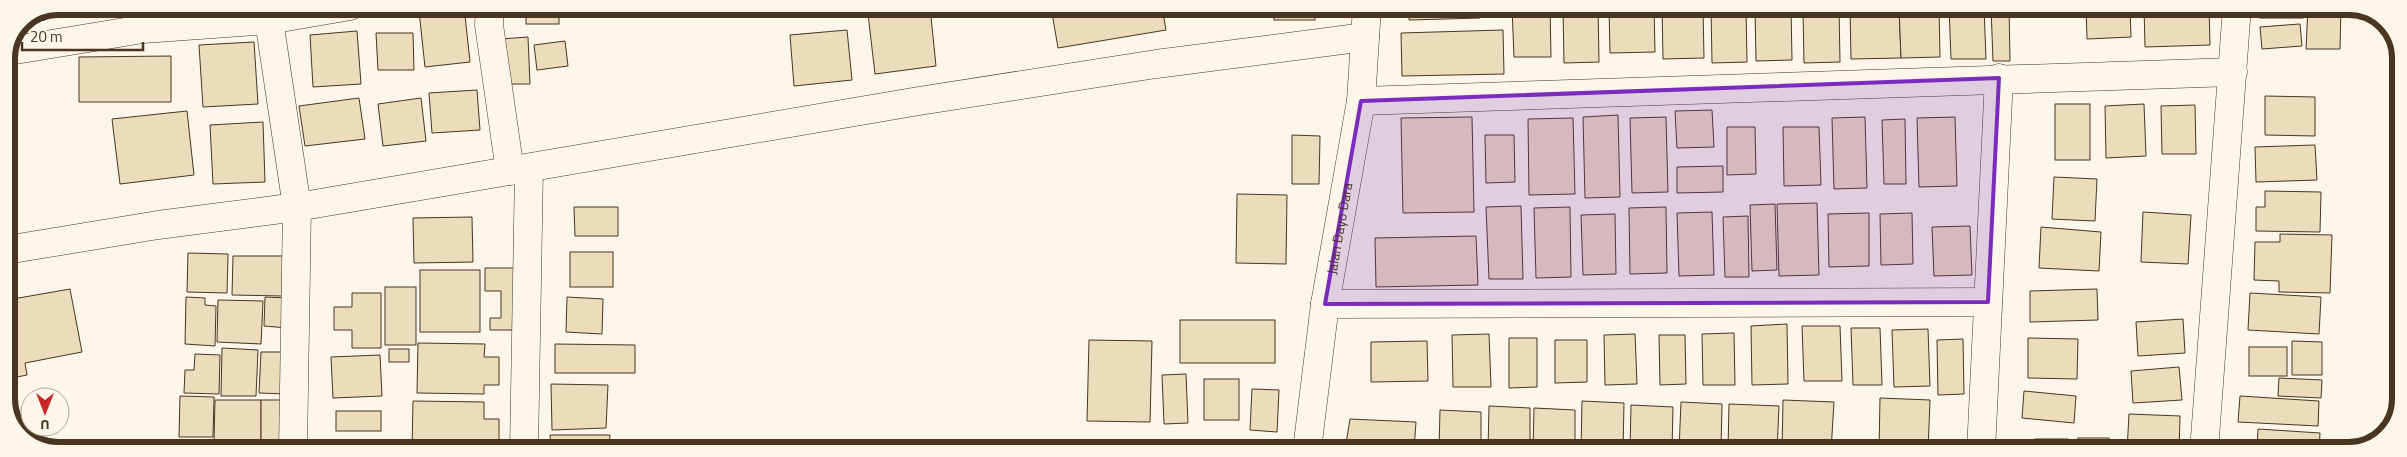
<svg xmlns="http://www.w3.org/2000/svg" width="2407" height="457" font-family="'Titillium Web',sans-serif">
<style>
.building{fill:#ecdcbc;stroke:#4a3520}
.lines{fill:none;stroke-linecap:round;stroke-linejoin:round}
.minor-casing{stroke:#4a3520;stroke-width:29}
.minor{stroke:#fbf6e9;stroke-width:28}
.marked{fill:#7b2cbf;fill-opacity:0.2;stroke:#7b2cbf;stroke-width:4;stroke-linejoin:round}
.labels{text-anchor:middle;dominant-baseline:central;stroke-width:4;stroke-linejoin:round;paint-order:stroke}
.street-label{font-size:14px;fill:#4a3520;stroke:#fbf6e9}
.rim{fill:none;stroke:#4a3520;stroke-width:6}
</style>
<rect width="100%" height="100%" fill="#fbf6e9"/>
<g class="building">
<path d="M69,6H119V9L70,14Z"/>
<path d="M464,6L470,62L425,67L419,11Z"/>
<rect x="526" y="6" width="33" height="18"/>
<path d="M930,7L936,66L875,74L868,14Z"/>
<path d="M1051,7H1162L1166,30L1058,48Z"/>
<rect x="1274" y="7" width="41" height="13"/>
<path d="M1409,7H1480V18L1409,20Z"/>
<path d="M1512,7H1550L1551,57H1514Z"/>
<path d="M1563,7H1598L1599,62L1564,63Z"/>
<path d="M1609,7H1654L1655,52L1610,53Z"/>
<path d="M1662,7H1703L1704,58L1663,59Z"/>
<path d="M1711,7H1746L1747,62L1712,63Z"/>
<path d="M1755,7H1791L1792,60L1756,61Z"/>
<path d="M1850,7H1899L1901,58L1851,59Z"/>
<path d="M1899,7H1939L1940,57L1901,58Z"/>
<path d="M1949,7H1984L1986,59H1951Z"/>
<path d="M1991,7H2009L2010,61H1993Z"/>
<path d="M2020,7H2074V14L2020,15Z"/>
<path d="M2086,7H2130L2131,37L2087,39Z"/>
<path d="M2144,7H2209L2210,45L2145,47Z"/>
<rect x="2260" y="7" width="43" height="11"/>
<path d="M2308,7H2341L2340,49H2306Z"/>
<path d="M1839,8L1840,62L1804,63L1803,10Z"/>
<path d="M44,12L45,20L21,22L22,21Z"/>
<path d="M2300,24L2302,46L2262,49L2260,27Z"/>
<path d="M847,30L852,80L794,86L790,35Z"/>
<path d="M1503,30L1504,74L1402,76L1401,33Z"/>
<path d="M357,31L361,84L313,87L310,35Z"/>
<path d="M376,33H413L414,70H378Z"/>
<path d="M528,37L530,84H503L501,39Z"/>
<path d="M565,41L568,66L537,70L534,45Z"/>
<path d="M254,42L258,104L203,107L199,45Z"/>
<path d="M171,56V102H79V57Z"/>
<path d="M477,90L480,130L432,133L429,93Z"/>
<path d="M2265,96L2315,97V136L2265,135Z"/>
<path d="M359,98L365,139L305,146L299,106Z"/>
<path d="M421,98L426,141L383,146L378,104Z"/>
<rect x="2055" y="104" width="35" height="56"/>
<path d="M2144,104L2146,156L2106,158L2105,106Z"/>
<path d="M2195,105L2196,154H2162L2161,106Z"/>
<path d="M1712,110L1714,147L1677,148L1675,111Z"/>
<path d="M187,111L194,175L120,184L112,119Z"/>
<path d="M1618,115L1620,197L1585,198L1583,117Z"/>
<path d="M1472,117L1474,212L1403,213L1401,118Z"/>
<path d="M1666,117L1668,192L1632,193L1630,118Z"/>
<path d="M1865,117L1867,188L1834,189L1832,118Z"/>
<path d="M1955,117L1957,186L1919,187L1917,118Z"/>
<path d="M1573,118L1575,194L1529,195L1528,119Z"/>
<path d="M1905,119L1906,184H1884L1882,120Z"/>
<path d="M263,122L265,182L213,184L210,125Z"/>
<path d="M1727,127H1755L1756,174L1727,175Z"/>
<path d="M1783,127H1819L1821,185L1784,186Z"/>
<path d="M1292,135L1320,136L1319,184H1292Z"/>
<path d="M1485,135H1514L1515,182L1486,183Z"/>
<path d="M2315,145L2317,180L2256,182L2255,147Z"/>
<path d="M1723,166V192L1677,193V167Z"/>
<path d="M2054,177L2097,179L2095,221L2052,219Z"/>
<path d="M2265,191L2321,192L2320,232L2256,231V207H2265Z"/>
<path d="M1237,194L1287,195L1286,264L1236,263Z"/>
<path d="M1817,203L1819,275L1779,276L1777,204Z"/>
<path d="M1775,204L1777,270L1752,271L1750,205Z"/>
<path d="M1521,206L1523,279H1489L1486,207Z"/>
<path d="M574,207H618V236H575Z"/>
<path d="M1570,207L1571,277L1536,278L1534,208Z"/>
<path d="M1666,207L1667,273L1630,274L1629,208Z"/>
<path d="M1712,212L1714,275L1679,276L1677,213Z"/>
<path d="M2143,212L2191,215L2188,264L2141,262Z"/>
<path d="M1869,213V266L1829,267L1828,214Z"/>
<path d="M1912,213L1913,264L1881,265L1880,214Z"/>
<path d="M1615,214L1616,274L1583,275L1581,215Z"/>
<path d="M1748,216L1749,277H1725L1723,217Z"/>
<path d="M472,217L473,262L414,263L413,218Z"/>
<path d="M1970,226L1972,275L1934,276L1932,227Z"/>
<path d="M2041,227L2101,232L2099,271L2039,268Z"/>
<path d="M2280,234L2332,235L2330,293L2279,292V281L2254,280L2255,242H2280Z"/>
<path d="M1476,236L1478,285L1376,287L1375,238Z"/>
<rect x="570" y="252" width="43" height="35"/>
<path d="M188,253L228,254L227,293L187,292Z"/>
<path d="M233,256H283L282,296L232,295Z"/>
<path d="M6,266L13,299L70,289L82,352L25,363L27,375L7,379Z"/>
<path d="M485,268H516V330H490V318H501V291H485Z"/>
<rect x="420" y="270" width="60" height="62"/>
<rect x="385" y="287" width="31" height="58"/>
<path d="M2097,289L2098,320L2030,322V291Z"/>
<path d="M352,293H381V348H352V330H334V307H352Z"/>
<path d="M2250,293L2321,297L2319,334L2248,330Z"/>
<path d="M186,297L205,298V305L216,306L215,346L185,344Z"/>
<path d="M265,297L289,298L288,328L264,326Z"/>
<path d="M567,297L603,299L602,334L566,332Z"/>
<path d="M218,300L263,301L261,344L217,342Z"/>
<path d="M2183,319L2185,353L2138,356L2136,322Z"/>
<rect x="1180" y="320" width="95" height="43"/>
<path d="M1787,324L1788,384L1752,385L1751,326Z"/>
<path d="M1802,326H1840L1842,381H1804Z"/>
<path d="M1851,328H1880L1882,385H1853Z"/>
<path d="M1928,329L1930,386L1894,387L1892,330Z"/>
<path d="M1734,333L1735,385H1703L1702,334Z"/>
<path d="M1489,334L1491,387H1453L1452,335Z"/>
<path d="M1635,334L1637,384L1605,385L1604,335Z"/>
<path d="M1659,335H1685L1686,384L1660,385Z"/>
<path d="M1509,338H1537V387L1509,388Z"/>
<path d="M2028,338L2078,339L2077,379L2028,378Z"/>
<path d="M1963,339L1964,394L1938,395L1937,340Z"/>
<path d="M1089,340L1152,341L1150,422L1087,421Z"/>
<path d="M1555,340H1587V382L1555,383Z"/>
<path d="M1427,341L1428,381L1371,382V342Z"/>
<path d="M2292,341L2322,342V375H2292Z"/>
<path d="M418,343L485,344L484,357H499V385H484V394L417,393Z"/>
<path d="M555,344L635,345V373H555Z"/>
<rect x="2249" y="347" width="38" height="29"/>
<path d="M222,348L258,350L256,396H221Z"/>
<rect x="389" y="349" width="20" height="13"/>
<path d="M261,352H288L287,394L259,393Z"/>
<path d="M195,354L220,355L219,394L184,393L185,370H194Z"/>
<path d="M380,355L382,396L333,398L331,357Z"/>
<path d="M2179,367L2182,400L2133,403L2131,371Z"/>
<path d="M1186,374L1188,423L1164,424L1162,375Z"/>
<path d="M2279,378L2322,380L2321,398L2278,396Z"/>
<rect x="1204" y="379" width="35" height="41"/>
<path d="M551,384L608,385L606,428L552,430Z"/>
<path d="M1252,389L1279,390L1277,432L1250,430Z"/>
<path d="M2024,391L2076,396L2074,423L2022,418Z"/>
<path d="M180,396L214,397L213,437H179Z"/>
<path d="M2240,396L2319,401L2318,426L2238,422Z"/>
<path d="M1880,398L1930,400L1928,451H1879Z"/>
<path d="M215,400H261V441H214Z"/>
<path d="M261,400H287L286,442L261,441Z"/>
<path d="M1783,400L1834,402L1831,451H1782Z"/>
<path d="M413,401L484,402V419H499V445H483V450H412Z"/>
<path d="M1582,401L1624,403L1623,450H1581Z"/>
<path d="M1681,402L1722,404L1721,450H1679Z"/>
<path d="M1729,404L1779,406L1777,451L1728,450Z"/>
<path d="M1631,405L1673,407L1672,450H1630Z"/>
<path d="M1489,406L1530,408V450H1488Z"/>
<path d="M1534,408L1575,410V450H1533Z"/>
<path d="M1440,410L1481,412V450H1439Z"/>
<rect x="336" y="411" width="45" height="20"/>
<path d="M2129,414L2180,416L2179,451H2127Z"/>
<path d="M1350,419L1416,422L1414,450H1345Z"/>
<path d="M2258,429L2320,433L2319,451L2257,449Z"/>
<path d="M550,435H610L609,450H551Z"/>
<rect x="2078" y="438" width="31" height="13"/>
<rect x="2035" y="439" width="33" height="12"/>
<path d="M178,443L218,444V450H178Z"/>
<path d="M224,443L286,445L285,450H224Z"/>
<path d="M323,443H380L379,450H323Z"/>
<path d="M1223,448L1268,449V450H1223Z"/>
</g>
<g class="lines">
<defs>
<g id="minor">
<path d="M490,6L489,25L510,171"/>
<path d="M269,20L297,207L293,450"/>
<path d="M9,51L143,29L269,20L350,6"/>
<path d="M1361,101L2233,72"/>
<path d="M6,250L158,225L297,207L919,101L1156,64L1365,37"/>
<path d="M1325,304L1988,302"/>
<path d="M524,450L529,168"/>
<path id="s1" d="M1307,450L1325,304L1361,101L1367,7"/>
<path d="M1981,451L1999,78"/>
<path d="M2204,451L2237,7"/>
</g>
</defs>
<use href="#minor" class="minor-casing"/>
<use href="#minor" class="minor"/>
</g>
<path class="marked" d="M1999,78L1988,302L1325,304L1361,101Z"/>
<g class="labels">
<g class="street-label">
<text stroke="none"><textPath href="#s1" startOffset="224">Jalan Dayo Dara</textPath></text>
</g>
</g>
<path d="M0 0H2407V457H0ZM58 15H2349A43 43 0 0 1 2392 58V399A43 43 0 0 1 2349 442H58A43 43 0 0 1 15 399V58A43 43 0 0 1 58 15Z" fill="#fbf6e9" fill-rule="evenodd"/>
<path class="rim" d="M58 15H2349A43 43 0 0 1 2392 58V399A43 43 0 0 1 2349 442H58A43 43 0 0 1 15 399V58A43 43 0 0 1 58 15Z"/>
<g transform="translate(45 412) rotate(180)"><circle r="24" fill="#fbf6e9" stroke="#b4a999"/>
<path d="M0-4L9 19L0 12L-9 19Z" fill="#c62828"/>
<text y="-8" font-size="14" font-weight="bold" text-anchor="middle" fill="#4a3520">U</text>
</g>
<path d="M22 42v8h121v-8" fill="none" stroke="#4a3520" stroke-width="2.5"/>
<text x="30" y="42" font-size="15" fill="#4a3520" stroke="#fbf6e9" stroke-width="4" paint-order="stroke">20 m</text>
</svg>
